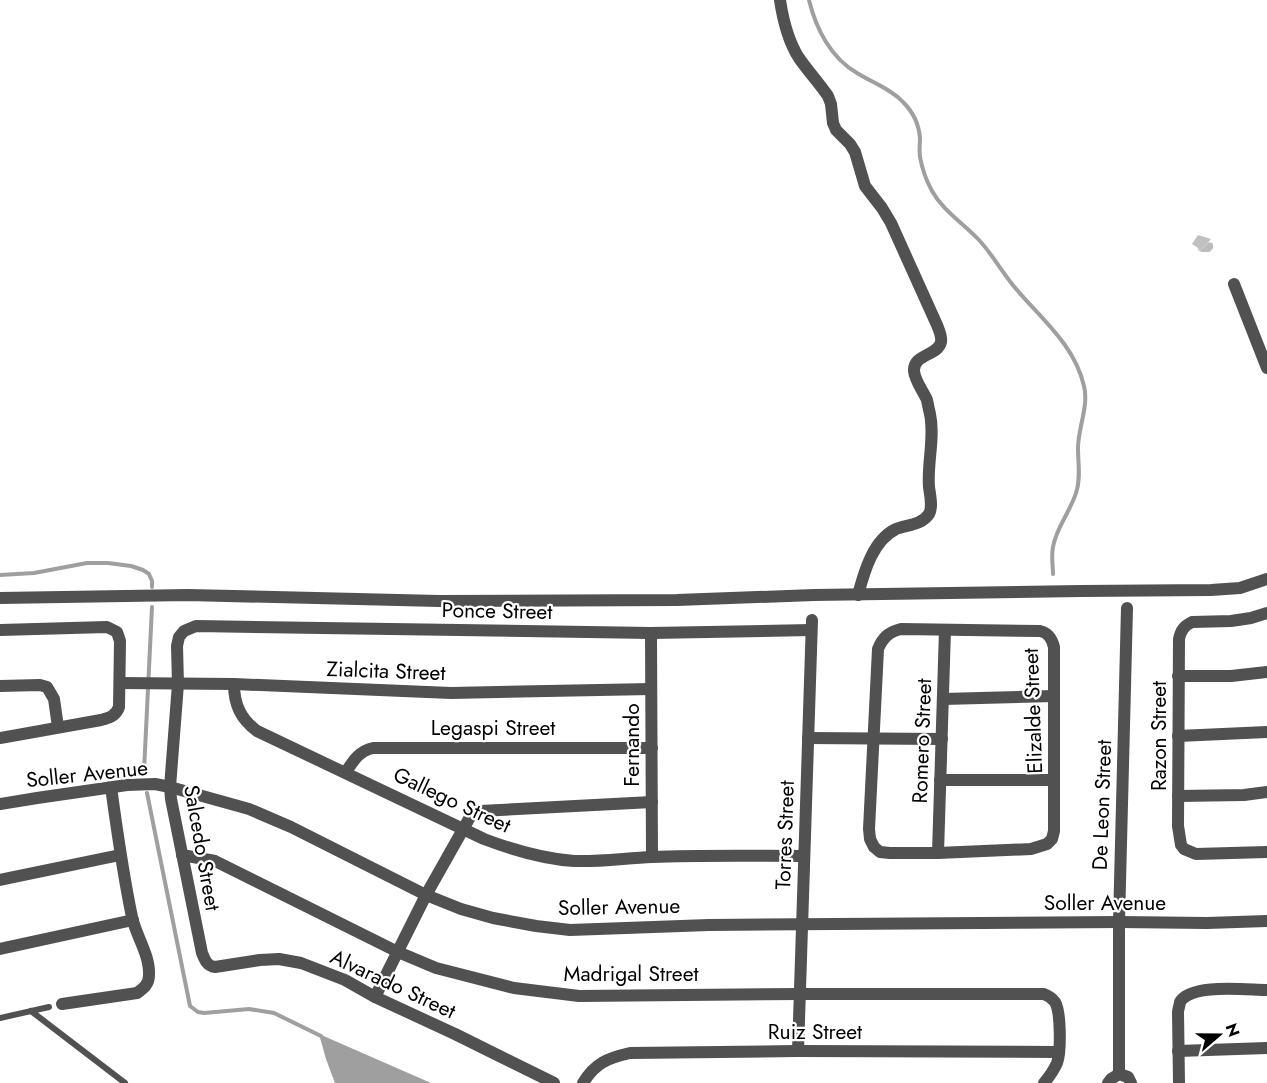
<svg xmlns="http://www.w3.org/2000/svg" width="1267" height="1083" font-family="Jost,sans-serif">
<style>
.water{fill:#9f9f9f}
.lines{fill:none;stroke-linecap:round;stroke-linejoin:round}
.stream{stroke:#9f9f9f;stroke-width:4}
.building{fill:#c0c0c0;filter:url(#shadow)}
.service{stroke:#515151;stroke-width:6}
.minor{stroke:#515151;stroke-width:12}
.labels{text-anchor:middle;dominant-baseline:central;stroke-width:4.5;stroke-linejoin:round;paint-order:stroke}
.street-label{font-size:21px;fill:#000;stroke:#fff}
</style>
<defs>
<filter id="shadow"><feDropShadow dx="5.5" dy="5.5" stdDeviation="0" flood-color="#0004"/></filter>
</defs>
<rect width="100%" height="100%" fill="#fff"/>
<path class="water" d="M319,1034L431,1083H335L326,1059Z"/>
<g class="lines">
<g class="stream">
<path d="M809,0C816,29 831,58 857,73C873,83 891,89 903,102C913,112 919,125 920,138C920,144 919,151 920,157C922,168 926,180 932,191C943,211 963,223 979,240C993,255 1003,274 1017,290C1042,319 1075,346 1084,386C1089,406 1078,428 1078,448C1078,463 1081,479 1076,493C1070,512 1056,528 1053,547C1051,556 1053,565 1053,574"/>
<path d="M0,575L34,573L87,563H108L131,566L143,570L149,574L152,581V587"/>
<path d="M144,771L152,607"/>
<path d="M147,793L190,1006L198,1012L204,1013L249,1009L274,1013L321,1036"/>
</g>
</g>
<path class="building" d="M1198,235L1211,239L1201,250L1192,244Z"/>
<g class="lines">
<g class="service">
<path d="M31,1011L125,1083"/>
<path d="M0,1018L49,1007"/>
</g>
<g class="minor">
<path d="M780,0C783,20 788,41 799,58C808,71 819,83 828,96L831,104L833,123L836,130L850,144L855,152L865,186L882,208L891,223L937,325C939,330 942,336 941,342C938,356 913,354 914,371C915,381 923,391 927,400C928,405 929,410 930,414C935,438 927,463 929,487C930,495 933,507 929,514C922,525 906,525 896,529C873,540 864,572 858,595"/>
<path d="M1234,284L1267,368"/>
<path d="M0,598L188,595L439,601L677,600L814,595L1081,591L1211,590L1240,588L1267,579"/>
<path d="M1267,613L1251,618L1231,621L1192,622C1184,626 1181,630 1179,639L1178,826L1181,845L1184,849L1196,854L1267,852"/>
<path d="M901,629L1040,631C1049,633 1052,639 1054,647V831L1052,839L1047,844L1031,849L938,853H890L880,852L874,847L870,839L869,829L878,649C883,637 889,632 901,629Z"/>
<path d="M0,630L107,627L117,632L120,641L119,707C116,716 109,718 101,720L0,738"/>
<path d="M651,633L652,857"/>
<path d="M1178,676H1231L1267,672"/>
<path d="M120,683L234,684L451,693L651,689"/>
<path d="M234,684C234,705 241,719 257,731L484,839C513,850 543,859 574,861C600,862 626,858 652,857C702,855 753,856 804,856"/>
<path d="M0,686L40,685L47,687L54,699L58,727"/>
<path d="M943,699L1054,696"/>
<path d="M1178,736L1267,732"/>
<path d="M808,738L942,739"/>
<path d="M346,772C353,761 359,751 373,748H652"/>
<path d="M940,780H1054"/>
<path d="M1178,796L1244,795L1267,792"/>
<path d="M0,804L37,798L127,785L155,784L170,787L249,809L291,827L426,895L461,909L493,918L536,926L570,930L709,925L1119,922L1207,923L1267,921"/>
<path d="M938,853L945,630"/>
<path d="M182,855L215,861L398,952L436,968L514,988L579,996L800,994H1044C1049,996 1052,998 1055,1002C1061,1012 1061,1052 1057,1063C1054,1070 1049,1077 1044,1083"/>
<path d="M0,880L120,855"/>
<path d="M0,949L133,920"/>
<path d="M375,997L426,895L470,817L480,811L652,802"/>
<path d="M62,1004L137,993C144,988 149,984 149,975C150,955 136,936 132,917C123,874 117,831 111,787"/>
<path d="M798,1051L812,620"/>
<path d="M1178,1051L1267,1048"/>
<path d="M1119,1074V922L1127,608"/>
<path d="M554,1083L455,1034L375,997L345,980L301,963L279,959L260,960L215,967C207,966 205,960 202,953L171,799L170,787L178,684L177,646L179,637L184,631L196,626L651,633L811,630"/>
<path d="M583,1083C595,1063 608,1058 630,1053L798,1051L1059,1052"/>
<path d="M1108,1083L1111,1079L1119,1074L1128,1077L1131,1083"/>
<path d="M1179,1083L1178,1012C1178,1010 1180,1004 1180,1002C1191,983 1247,990 1267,990"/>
</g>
</g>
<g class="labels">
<g class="street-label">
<text transform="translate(497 611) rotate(1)">Ponce Street</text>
<text transform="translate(386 671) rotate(2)">Zialcita Street</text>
<text transform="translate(1033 711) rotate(-92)">Elizalde Street</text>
<text x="493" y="728">Legaspi Street</text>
<text transform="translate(1159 736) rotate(-90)">Razon Street</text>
<text transform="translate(922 741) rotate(-88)">Romero Street</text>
<text transform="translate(632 745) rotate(-90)">Fernando</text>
<text transform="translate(87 774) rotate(-6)">Soller Avenue</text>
<text transform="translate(452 800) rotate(25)">Gallego Street</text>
<text transform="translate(1102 805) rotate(-88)">De Leon Street</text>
<text transform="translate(785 835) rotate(-88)">Torres Street</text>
<text transform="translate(202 848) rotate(80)">Salcedo Street</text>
<text x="1105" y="903">Soller Avenue</text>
<text transform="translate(619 907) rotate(-1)">Soller Avenue</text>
<text x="631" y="974">Madrigal Street</text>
<text transform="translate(393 984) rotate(25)">Alvarado Street</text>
<text x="815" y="1032">Ruiz Street</text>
</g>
</g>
<g transform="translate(1219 1035) rotate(70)" stroke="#ffffff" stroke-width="4.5" paint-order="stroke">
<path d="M0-4.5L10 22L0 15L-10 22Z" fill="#000000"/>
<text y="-9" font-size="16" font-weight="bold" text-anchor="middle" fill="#000000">N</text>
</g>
</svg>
